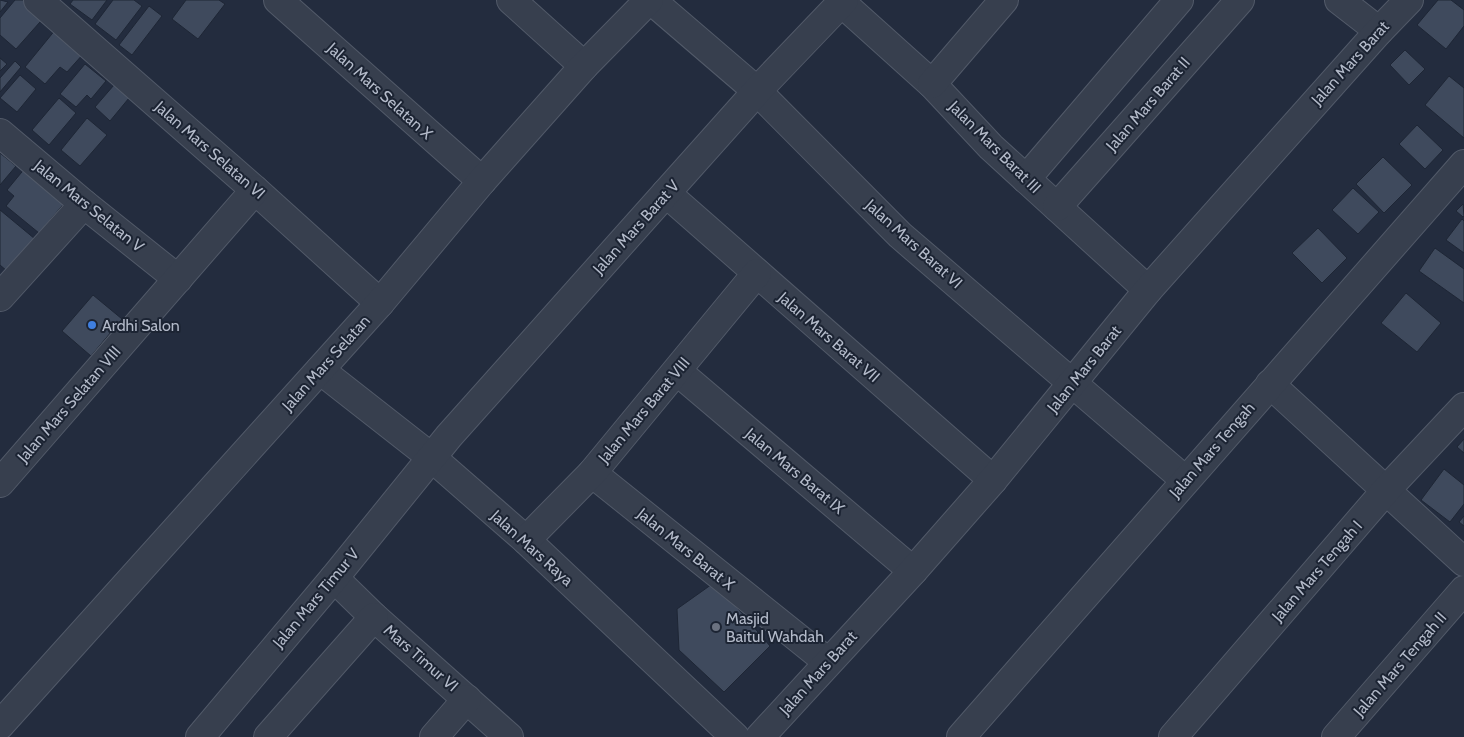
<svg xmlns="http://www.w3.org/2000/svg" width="1464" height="737" font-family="Cabin,sans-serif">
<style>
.building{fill:#3f4a5d;stroke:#1e2635}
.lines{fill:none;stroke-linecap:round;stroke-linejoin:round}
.minor-casing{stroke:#525a69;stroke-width:30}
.minor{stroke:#373f4e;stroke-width:28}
.shop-dot{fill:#3f7fe0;stroke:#1c2433;stroke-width:2}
.worship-dot{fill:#6b7280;stroke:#1c2433;stroke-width:2}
.labels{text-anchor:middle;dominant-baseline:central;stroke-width:4;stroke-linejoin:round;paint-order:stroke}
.street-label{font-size:16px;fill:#b3bac9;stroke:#1c2433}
.poi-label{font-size:16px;fill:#b3bac9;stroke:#1c2433;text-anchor:start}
</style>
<rect width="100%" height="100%" fill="#232c3e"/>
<g class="building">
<path d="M0,0L8,2L0,12Z"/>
<path d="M15,0H33L48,13L16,49L0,35V18Z"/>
<path d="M73,0H107L92,20L70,4Z"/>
<path d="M113,0H134L142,6L116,40L95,24Z"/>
<path d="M186,0H219L225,4L198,39L172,19Z"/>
<path d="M1438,0H1451L1464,10V26L1446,49L1417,25Z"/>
<path d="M149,6L162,16L132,55L119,45Z"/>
<path d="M56,29L84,53L67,72L60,67L45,84L25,67Z"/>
<path d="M1405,50L1425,69L1409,85L1390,65Z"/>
<path d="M0,58L7,64L0,71Z"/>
<path d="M15,61L21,67L0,92V78Z"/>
<path d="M85,64L106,81L91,99L87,95L76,107L60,94Z"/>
<path d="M20,75L36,89L17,112L0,98Z"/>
<path d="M1449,76L1464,88V138L1425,105Z"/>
<path d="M114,85L129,98L110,121L95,107Z"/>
<path d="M59,98L76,113L49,145L32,130Z"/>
<path d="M87,118L107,135L80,166L61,150Z"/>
<path d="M1417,125L1443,150L1425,169L1399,144Z"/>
<path d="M0,153L16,166L0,185Z"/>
<path d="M1383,157L1412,185L1384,213L1356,184Z"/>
<path d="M26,167L67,200L39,233L6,206L14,196L7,190Z"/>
<path d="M1353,188L1379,212L1358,234L1332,210Z"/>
<path d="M1463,204L1464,216L1463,217L1456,211Z"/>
<path d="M0,210L41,244L14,277L0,265Z"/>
<path d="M1462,219L1464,221V253L1446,240Z"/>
<path d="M1318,228L1347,258L1322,283L1292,253Z"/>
<path d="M1435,248L1464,269V303L1419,271Z"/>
<path d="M1406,293L1441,323L1417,352L1381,323Z"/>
<path d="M93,295L122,319L91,356L62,331Z"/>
<path d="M1464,439V453L1457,447Z"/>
<path d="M1444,469L1464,485V504L1450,522L1421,500Z"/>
<path d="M1464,516V526L1459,522Z"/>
<path d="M715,582L770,646L724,692L679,650L677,609Z"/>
</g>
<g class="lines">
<defs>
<g id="minor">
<path d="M38,0L255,190L380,303"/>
<path d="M278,0L482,181"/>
<path d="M511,0L584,66"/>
<path d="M651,0L757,91L900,235L1185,480"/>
<path d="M1339,0L1379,31"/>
<path d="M842,3L932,84L991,147L1148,290"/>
<path d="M932,84L1004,0"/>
<path d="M0,133L84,204L178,279"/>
<path d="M1026,179L1179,0"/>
<path d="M666,193L993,480"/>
<path d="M1057,207L1240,0"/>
<path d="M0,297L84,204"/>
<path d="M320,370L431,457L526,540L735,737"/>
<path d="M677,371L913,571"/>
<path d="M1270,384L1464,562"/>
<path d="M592,473L828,662"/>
<path d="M0,483L255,190"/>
<path d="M526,540L592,473L757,273"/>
<path d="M334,578L374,617L509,737"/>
<path d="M0,725L380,303L482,181L584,66L649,0"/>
<path d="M200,737L334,578L449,436L757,91L844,0"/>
<path d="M268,737L374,617"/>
<path d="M434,737L467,699"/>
<path d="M760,737L913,571L993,480L1148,290L1379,31L1409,0"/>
<path d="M961,737L1464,164"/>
<path d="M1173,737L1387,489L1464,407"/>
<path d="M1336,737L1464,590"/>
</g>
</defs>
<use href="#minor" class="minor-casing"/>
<use href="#minor" class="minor"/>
</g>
<circle class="shop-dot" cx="92" cy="325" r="5"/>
<circle class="worship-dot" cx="716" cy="627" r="5"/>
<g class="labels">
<g class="street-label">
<text transform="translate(1350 63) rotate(-48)">Jalan Mars Barat</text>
<text transform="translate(380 91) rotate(42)">Jalan Mars Selatan X</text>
<text transform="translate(1148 104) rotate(-49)">Jalan Mars Barat II</text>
<text transform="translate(995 147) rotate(45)">Jalan Mars Barat III</text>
<text transform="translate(210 150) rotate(41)">Jalan Mars Selatan VI</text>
<text transform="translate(89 206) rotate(39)">Jalan Mars Selatan V</text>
<text transform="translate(636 227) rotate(-48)">Jalan Mars Barat V</text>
<text transform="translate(914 244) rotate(42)">Jalan Mars Barat VI</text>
<text transform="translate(829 337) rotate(41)">Jalan Mars Barat VII</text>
<text transform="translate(326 363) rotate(-48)">Jalan Mars Selatan</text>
<text transform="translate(1084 369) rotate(-51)">Jalan Mars Barat</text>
<text transform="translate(69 404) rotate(-49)">Jalan Mars Selatan VIII</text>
<text transform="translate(644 410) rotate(-50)">Jalan Mars Barat VIII</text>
<text transform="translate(1212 450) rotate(-49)">Jalan Mars Tengah</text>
<text transform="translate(795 471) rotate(40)">Jalan Mars Barat IX</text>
<text transform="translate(532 548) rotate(42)">Jalan Mars Raya</text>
<text transform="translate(686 549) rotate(39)">Jalan Mars Barat X</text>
<text transform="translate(1317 571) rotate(-49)">Jalan Mars Tengah I</text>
<text transform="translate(316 598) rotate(-50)">Jalan Mars Timur V</text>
<text transform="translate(421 658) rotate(41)">Mars Timur VI</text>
<text transform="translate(1400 664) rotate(-49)">Jalan Mars Tengah II</text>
<text transform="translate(818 673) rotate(-48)">Jalan Mars Barat</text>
</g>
<g class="poi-label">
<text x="102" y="325">Ardhi Salon</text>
<text x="726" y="618">Masjid<tspan x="726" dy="18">Baitul Wahdah</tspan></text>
</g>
</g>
</svg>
